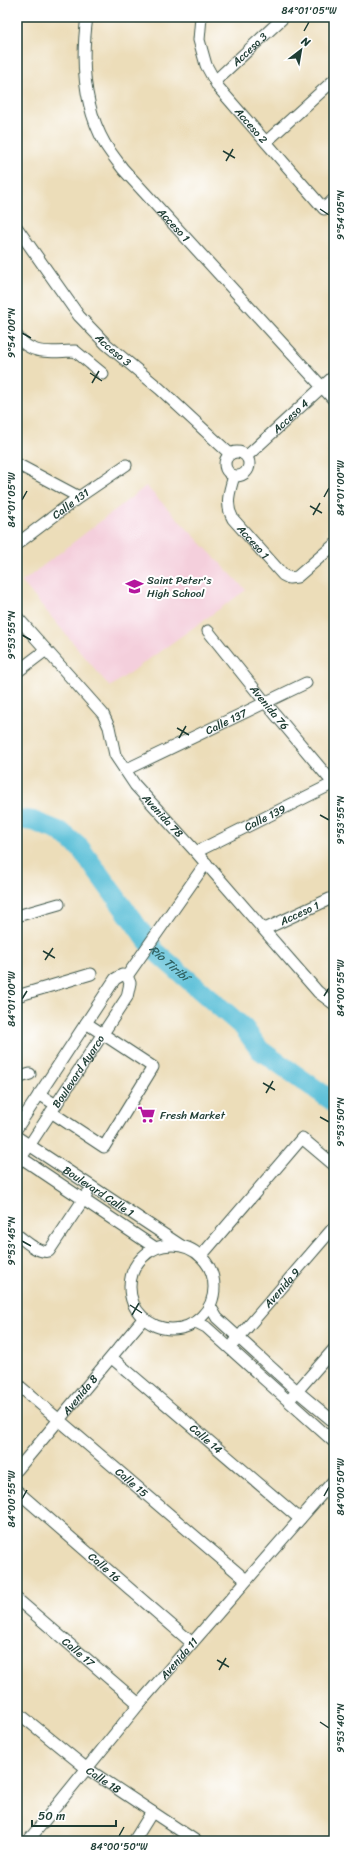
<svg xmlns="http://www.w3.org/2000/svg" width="351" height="1858" font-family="Sriracha,sans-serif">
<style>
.built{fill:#f4cfdc}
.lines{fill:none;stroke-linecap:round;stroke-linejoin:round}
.river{stroke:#5bc0d8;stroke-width:20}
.minor-casing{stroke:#3e5548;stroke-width:13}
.minor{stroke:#fff;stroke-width:11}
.ticks{fill:none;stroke:#1f3d34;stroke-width:1.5}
.labels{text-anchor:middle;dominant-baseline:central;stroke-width:4;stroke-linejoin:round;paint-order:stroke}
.street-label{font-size:11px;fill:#1f3d34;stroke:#fff}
.poi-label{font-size:11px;fill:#1f3d34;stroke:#fff;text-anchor:start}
.water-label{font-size:12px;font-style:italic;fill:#316465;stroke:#fff}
.neatline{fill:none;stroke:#1f3d34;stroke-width:1.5}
.ticks-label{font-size:10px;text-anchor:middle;fill:#1f3d34}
</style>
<rect width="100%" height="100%" fill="#fff"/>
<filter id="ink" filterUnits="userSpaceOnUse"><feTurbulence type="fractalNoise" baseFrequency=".025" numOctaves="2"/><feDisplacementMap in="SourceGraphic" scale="8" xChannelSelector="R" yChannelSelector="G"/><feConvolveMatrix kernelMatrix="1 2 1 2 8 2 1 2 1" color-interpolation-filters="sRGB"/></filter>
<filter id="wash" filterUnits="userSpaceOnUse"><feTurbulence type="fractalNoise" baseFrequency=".012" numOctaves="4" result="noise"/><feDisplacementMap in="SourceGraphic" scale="16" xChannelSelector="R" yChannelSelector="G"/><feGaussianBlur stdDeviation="0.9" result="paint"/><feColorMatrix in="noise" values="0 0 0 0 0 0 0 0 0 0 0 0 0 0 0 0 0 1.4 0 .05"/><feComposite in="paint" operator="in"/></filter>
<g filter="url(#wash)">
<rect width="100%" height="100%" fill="#ecddb9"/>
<path class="built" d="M146,486L246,590L110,687L22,582Z"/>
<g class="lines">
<path class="river" id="s1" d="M17,819L33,821L61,832L80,848L155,951L244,1028L260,1050L334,1102"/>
</g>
</g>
<g filter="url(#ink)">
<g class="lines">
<defs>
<g id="minor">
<path id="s2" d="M87,17C81,60 83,105 105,144C110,152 117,161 123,169L334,400"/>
<path id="s3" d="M201,17L199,40L206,65L218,87L324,209L334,199"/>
<path id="s4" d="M215,81L284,17"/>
<path d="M266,142L334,80"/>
<path id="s5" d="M17,228L79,316L106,344L160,389L230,454"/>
<path d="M17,336C32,357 53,351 75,351L103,374"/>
<circle cx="237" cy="464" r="12"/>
<path id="s6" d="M247,456L334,376"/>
<path d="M17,464L79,497"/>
<path id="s7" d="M234,476C229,492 225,505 233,519L283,575L289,578L297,577L334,545"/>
<path id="s8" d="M17,544L79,497L126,465"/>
<path id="s9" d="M17,617L103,714L109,727L115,755L135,785L196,852L318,992L334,1004"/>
<path id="s10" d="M208,631L265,702L333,783"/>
<path d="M17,672L46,650"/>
<path id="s11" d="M125,770L306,683"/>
<path id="s12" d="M196,852L334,783"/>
<path d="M17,916L59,904"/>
<path id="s13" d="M265,929L334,897"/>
<path d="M127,976L206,863"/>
<path d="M17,996L91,974"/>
<path d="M17,1078L30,1074"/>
<path d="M39,1094L56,1105"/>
<path d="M51,1112L104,1147L153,1067L86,1023"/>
<path d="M17,1128L115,979L122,975L127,976"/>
<path id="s14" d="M17,1137L180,1245"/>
<path d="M17,1155L154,1247"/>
<path id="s15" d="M17,1164L127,997L130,983L127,976"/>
<path d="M17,1235C26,1241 38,1254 49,1251L87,1194"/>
<circle cx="172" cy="1287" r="42"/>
<path d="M201,1256L302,1138L334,1165"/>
<path d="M210,1306L217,1318L297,1391L334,1422"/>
<path d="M196,1322L206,1327L334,1442"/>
<path id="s16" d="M234,1343L334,1227"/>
<path id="s17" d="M112,1358L300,1519"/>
<path id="s18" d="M17,1384L246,1580"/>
<path d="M292,1397L334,1349"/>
<path id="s19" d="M17,1470L143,1319"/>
<path id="s20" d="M17,1491L192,1643"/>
<path id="s21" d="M17,1599L139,1704"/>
<path id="s22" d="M17,1712L86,1768L196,1841"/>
<path id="s23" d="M28,1841L139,1704L334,1480"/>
<path d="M134,1841L152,1812"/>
</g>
</defs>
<use href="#minor" class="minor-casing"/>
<use href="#minor" class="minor"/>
</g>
</g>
<path class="ticks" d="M304,31L309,22M223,151L235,158M226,161L233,149M320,209L329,215M22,333L31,338M90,373L102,381M92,383L99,371M324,497L329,488M22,500L27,491M310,506L322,513M313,515L320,503M22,635L31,640M177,728L189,735M179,738L186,726M320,815L329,820M43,951L55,958M45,960L53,948M324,996L329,988M22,999L27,991M263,1083L275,1090M266,1093L273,1081M320,1117L329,1122M22,1241L31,1246M130,1305L142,1313M132,1315L139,1303M324,1496L329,1487M22,1499L27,1490M217,1660L229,1667M219,1670L226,1658M320,1722L329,1728M119,1836L124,1827"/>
<defs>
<symbol id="school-bare" viewBox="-9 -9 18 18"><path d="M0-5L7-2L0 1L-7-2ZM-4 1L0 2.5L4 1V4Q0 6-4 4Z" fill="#b5179e" stroke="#fff" stroke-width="2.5" paint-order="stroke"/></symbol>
<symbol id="supermarket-bare" viewBox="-9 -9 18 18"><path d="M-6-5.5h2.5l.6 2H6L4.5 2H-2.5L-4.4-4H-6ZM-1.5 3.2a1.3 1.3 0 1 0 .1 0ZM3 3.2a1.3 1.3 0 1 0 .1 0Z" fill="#b5179e" stroke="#fff" stroke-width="2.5" paint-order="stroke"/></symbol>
</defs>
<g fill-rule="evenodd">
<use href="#school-bare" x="122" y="574" width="25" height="25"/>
<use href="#supermarket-bare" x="134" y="1102" width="25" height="25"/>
</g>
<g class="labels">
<g class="street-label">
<text stroke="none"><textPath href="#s4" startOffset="47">Acceso 3</textPath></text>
<text stroke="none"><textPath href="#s3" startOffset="125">Acceso 2</textPath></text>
<text stroke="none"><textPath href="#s2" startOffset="237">Acceso 1</textPath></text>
<text stroke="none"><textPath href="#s5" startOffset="156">Acceso 3</textPath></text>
<text stroke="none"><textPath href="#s6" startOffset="59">Acceso 4</textPath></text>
<text stroke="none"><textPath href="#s8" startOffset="67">Calle 131</textPath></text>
<text stroke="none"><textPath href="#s7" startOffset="75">Acceso 1</textPath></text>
<text stroke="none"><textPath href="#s10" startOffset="98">Avenida 76</textPath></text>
<text stroke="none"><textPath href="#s11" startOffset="112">Calle 137</textPath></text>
<text stroke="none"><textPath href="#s9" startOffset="250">Avenida 78</textPath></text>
<text stroke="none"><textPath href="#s12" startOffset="77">Calle 139</textPath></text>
<text stroke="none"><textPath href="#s13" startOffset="38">Acceso 1</textPath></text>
<text stroke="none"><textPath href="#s15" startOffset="111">Boulevard Ayarco</textPath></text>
<text stroke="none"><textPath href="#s14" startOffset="98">Boulevard Calle 1</textPath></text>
<text stroke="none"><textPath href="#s16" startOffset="73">Avenida 9</textPath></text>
<text stroke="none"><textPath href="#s19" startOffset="98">Avenida 8</textPath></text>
<text stroke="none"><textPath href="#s17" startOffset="124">Calle 14</textPath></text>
<text stroke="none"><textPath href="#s18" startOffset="151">Calle 15</textPath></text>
<text stroke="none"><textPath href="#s20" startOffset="116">Calle 16</textPath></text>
<text stroke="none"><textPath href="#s21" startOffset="81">Calle 17</textPath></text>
<text stroke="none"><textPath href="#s23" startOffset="237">Avenida 11</textPath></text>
<text stroke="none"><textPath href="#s22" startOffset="110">Calle 18</textPath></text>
</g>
<g class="poi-label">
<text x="147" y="580">Saint Peter's<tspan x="147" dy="13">High School</tspan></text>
<text x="160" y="1115">Fresh Market</text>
</g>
<g class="water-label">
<text stroke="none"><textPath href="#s1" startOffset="217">Río Tiribí</textPath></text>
</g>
</g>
<rect width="351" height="1858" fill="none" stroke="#fff" stroke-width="44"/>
<g transform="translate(301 50) rotate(31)" stroke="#ffffff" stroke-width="3" paint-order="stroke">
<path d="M0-3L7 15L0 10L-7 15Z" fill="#1f3d34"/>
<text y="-6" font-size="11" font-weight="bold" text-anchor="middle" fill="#1f3d34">N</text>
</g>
<path d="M32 1820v6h84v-6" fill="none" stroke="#1f3d34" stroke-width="2"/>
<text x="38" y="1820" font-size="12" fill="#1f3d34" stroke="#ffffff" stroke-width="3" paint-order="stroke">50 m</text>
<rect x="22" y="22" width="307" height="1814" class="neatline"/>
<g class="ticks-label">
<text x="309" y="14">84°01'05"W</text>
<text transform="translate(340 215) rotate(-90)" y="4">9°54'05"N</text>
<text transform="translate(11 333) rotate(-90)" y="4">9°54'00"N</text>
<text transform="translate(340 488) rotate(-90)" y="4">84°01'00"W</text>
<text transform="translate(11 500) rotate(-90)" y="4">84°01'05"W</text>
<text transform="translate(11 635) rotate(-90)" y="4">9°53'55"N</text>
<text transform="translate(340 820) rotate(-90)" y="4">9°53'55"N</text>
<text transform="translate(340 988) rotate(-90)" y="4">84°00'55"W</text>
<text transform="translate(11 999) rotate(-90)" y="4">84°01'00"W</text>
<text transform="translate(340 1122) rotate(-90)" y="4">9°53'50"N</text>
<text transform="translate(11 1241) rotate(-90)" y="4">9°53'45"N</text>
<text transform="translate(340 1487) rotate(-90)" y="4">84°00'50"W</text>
<text transform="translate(11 1499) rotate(-90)" y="4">84°00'55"W</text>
<text transform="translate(340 1728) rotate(-90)" y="4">9°53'40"N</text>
<text x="119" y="1850">84°00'50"W</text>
</g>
</svg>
